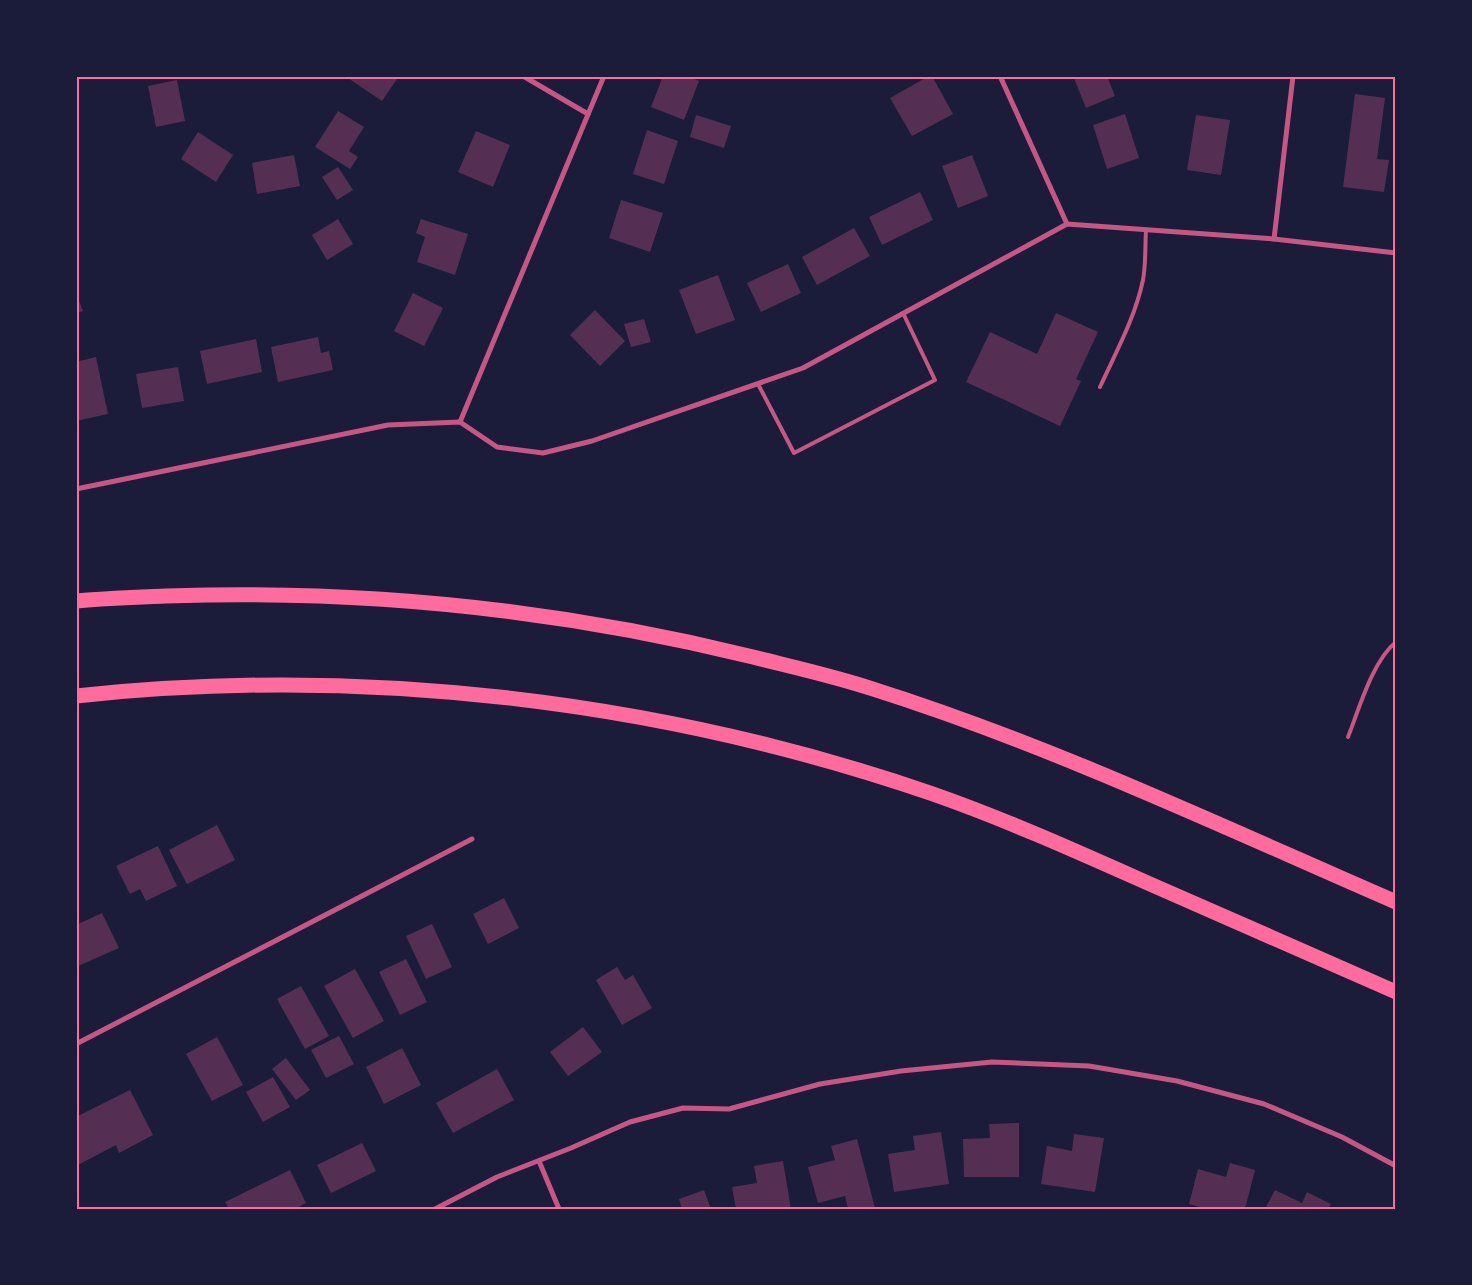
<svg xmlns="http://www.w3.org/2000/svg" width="1472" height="1285" font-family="Barlow,sans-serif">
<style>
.building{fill:#542f53}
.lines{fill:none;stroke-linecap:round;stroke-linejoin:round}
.service{stroke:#c65784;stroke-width:4}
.minor{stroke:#c65784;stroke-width:5}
.motorway{stroke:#ff6b9d;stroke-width:15}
.neatline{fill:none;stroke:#ff6b9d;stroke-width:2}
</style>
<rect width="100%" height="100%" fill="#1b1b3a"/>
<g class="building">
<path d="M349,76H399L382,101L348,78Z"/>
<path d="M663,76H688L699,81L684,120L651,107Z"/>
<path d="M929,76H932L953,114L912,136L890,98Z"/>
<path d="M1073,76H1107L1115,96L1086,108Z"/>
<path d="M177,80L185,121L156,127L148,86Z"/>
<path d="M1355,94L1385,98L1377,159L1389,160L1384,192L1343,187Z"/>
<path d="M338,111L364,127L349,151L358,157L350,169L315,147Z"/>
<path d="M1125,114L1139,158L1107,169L1093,125Z"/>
<path d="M696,115L731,126L724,148L690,137Z"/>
<path d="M1196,115L1230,120L1221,175L1187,170Z"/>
<path d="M647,130L678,141L664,184L633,174Z"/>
<path d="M476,131L510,145L493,187L458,172Z"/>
<path d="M198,132L233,155L216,182L181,159Z"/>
<path d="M294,155L300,186L257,194L252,163Z"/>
<path d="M972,155L988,196L958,208L942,166Z"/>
<path d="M338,167L353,190L337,200L322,177Z"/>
<path d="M920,192L933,220L882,245L869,217Z"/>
<path d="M621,200L663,213L650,252L609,238Z"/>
<path d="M338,219L353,244L327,260L312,235Z"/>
<path d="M421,219L468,234L455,275L417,262L425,237L416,233Z"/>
<path d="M854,228L870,256L817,285L802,257Z"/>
<path d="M788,264L801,293L761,312L747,283Z"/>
<path d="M718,275L735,320L696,334L679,290Z"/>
<path d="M76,293L83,311L76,313Z"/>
<path d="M413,293L443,308L424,346L394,331Z"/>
<path d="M595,310L625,341L600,366L570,335Z"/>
<path d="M1056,313L1098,332L1076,379L1081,381L1060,426L966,382L990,332L1037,354Z"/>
<path d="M644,319L651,342L631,347L624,324Z"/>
<path d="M318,337L321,353L329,351L333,370L278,382L271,347Z"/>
<path d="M256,339L262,372L207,384L200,351Z"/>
<path d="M96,357L108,414L76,421V362Z"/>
<path d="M178,367L184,401L142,408L136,374Z"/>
<path d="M217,825L235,860L187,884L169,850Z"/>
<path d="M158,846L177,886L146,901L140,889L130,894L116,866Z"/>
<path d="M504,898L519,928L488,944L473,914Z"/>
<path d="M102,913L119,948L76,967V925Z"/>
<path d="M432,924L452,967L426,979L406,936Z"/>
<path d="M406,959L427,1002L400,1015L379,972Z"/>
<path d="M617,967L625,980L633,975L652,1008L622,1025L596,980Z"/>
<path d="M355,969L384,1021L353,1038L324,986Z"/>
<path d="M301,986L329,1036L305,1049L277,999Z"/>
<path d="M583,1027L602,1052L568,1076L550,1052Z"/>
<path d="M339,1036L354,1064L326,1078L311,1050Z"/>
<path d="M217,1037L243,1085L212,1101L186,1054Z"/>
<path d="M402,1048L421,1085L384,1104L366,1067Z"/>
<path d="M286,1058L310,1090L296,1100L272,1069Z"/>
<path d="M497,1069L514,1100L453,1133L436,1103Z"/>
<path d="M273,1077L290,1107L263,1122L246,1092Z"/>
<path d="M130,1090L153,1135L119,1153L116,1145L76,1166V1117Z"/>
<path d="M1019,1123V1177H964L963,1139L990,1138L989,1124Z"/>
<path d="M941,1132L949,1184L894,1192L888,1154L915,1150L913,1136Z"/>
<path d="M1074,1134L1104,1138L1095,1192L1041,1184L1047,1146L1072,1151Z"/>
<path d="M857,1139L875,1208L848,1209L845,1196L818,1203L808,1167L835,1160L831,1146Z"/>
<path d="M362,1143L376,1171L331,1193L317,1165Z"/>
<path d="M783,1161L791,1209H736L732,1187L757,1183L754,1166Z"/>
<path d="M1230,1163L1255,1170L1245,1209H1207L1189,1204L1198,1169L1226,1177Z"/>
<path d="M290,1170L306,1203L295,1209H229L225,1202Z"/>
<path d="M704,1190L711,1209H682L679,1199Z"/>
<path d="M1275,1190L1302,1203L1307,1192L1331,1204L1328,1209H1265Z"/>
</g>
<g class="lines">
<g class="service">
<path d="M758,384L794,453L935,380L903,313"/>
<path d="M1100,387C1116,352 1135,318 1143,280C1146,264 1145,246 1146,230"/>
<path d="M1348,737C1359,709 1373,660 1396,642"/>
</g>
<g class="minor">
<path d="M523,76L588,114"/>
<path d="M1000,76L1067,224"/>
<path d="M1274,239L1293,76"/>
<path d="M460,422L604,76"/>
<path d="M76,489L388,425L460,422L497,447L543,453L592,441L803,368L1067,224L1274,239L1396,253"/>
<path d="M76,1044L472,839"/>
<path d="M539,1161L559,1209"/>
<path d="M435,1209L497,1177L571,1148L630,1122L683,1108L729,1109L820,1084L901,1071L992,1062L1089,1066L1177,1081L1264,1104L1342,1137L1396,1166"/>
</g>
<g class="motorway">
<path d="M76,601C120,597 163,596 207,595C391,592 575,613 753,657C793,667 834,676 873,689C1053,746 1223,827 1396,902"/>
<path d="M76,696C363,665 660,700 933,794C1007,820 1078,852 1150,884C1232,920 1314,956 1396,992"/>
</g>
</g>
<rect width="1472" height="1285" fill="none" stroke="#1b1b3a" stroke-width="155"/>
<rect x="78" y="78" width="1316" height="1130" class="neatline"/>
</svg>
